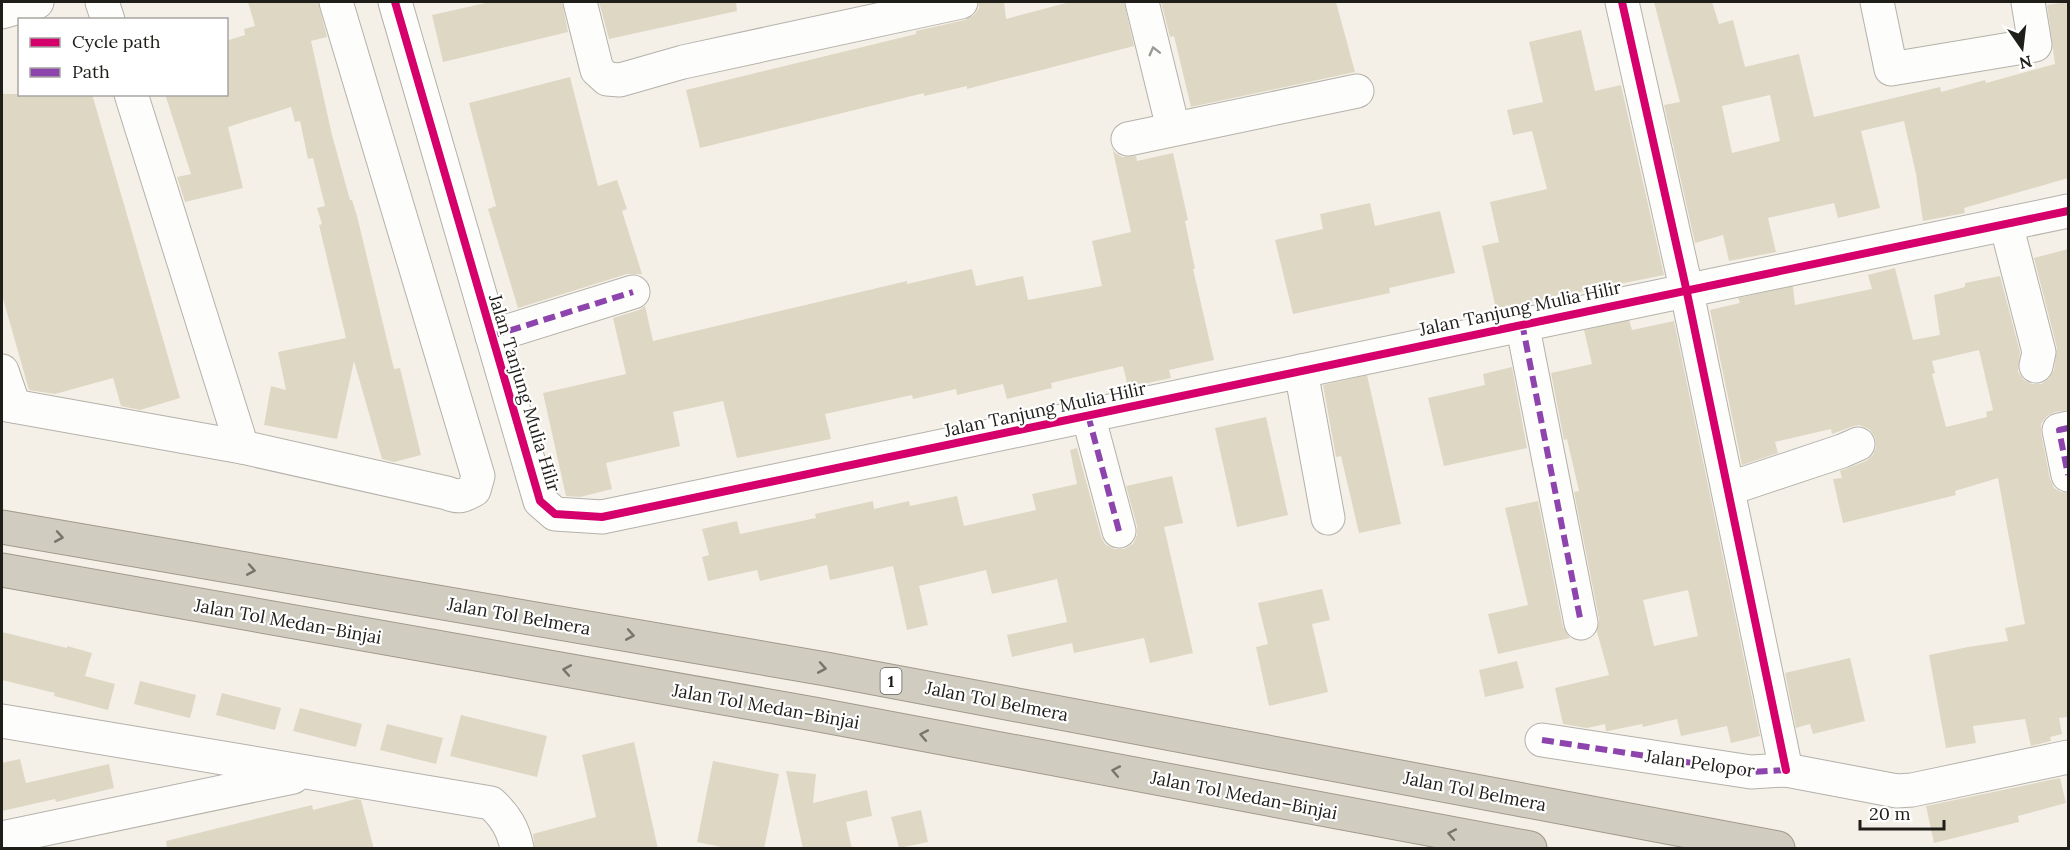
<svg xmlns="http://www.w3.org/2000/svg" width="2070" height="850" font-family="Lora,serif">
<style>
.building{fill:#ded7c4;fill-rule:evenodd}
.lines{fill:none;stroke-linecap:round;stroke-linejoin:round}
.minor-casing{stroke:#b4b1aa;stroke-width:35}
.highway-casing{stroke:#9f9a8a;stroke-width:35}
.minor{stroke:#fdfdfb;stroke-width:33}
.highway{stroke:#d0ccc0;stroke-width:33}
.quiet{stroke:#8e44ad;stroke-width:6;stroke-dasharray:12 6;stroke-linecap:butt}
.cycleway-casing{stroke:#fff;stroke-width:11}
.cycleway{stroke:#d6006c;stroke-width:8}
.oneway{stroke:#9a9995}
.oneway2{stroke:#78756c}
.labels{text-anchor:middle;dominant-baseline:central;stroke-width:4.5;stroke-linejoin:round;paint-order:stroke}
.shield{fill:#fff;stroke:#63625e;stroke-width:1.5}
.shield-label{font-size:16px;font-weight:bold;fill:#201e19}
.street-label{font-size:18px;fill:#201e19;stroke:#fff}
</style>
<rect width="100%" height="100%" fill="#f4f0e7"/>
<g class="building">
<path d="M248,2H318L327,37L311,41L332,135L350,200H352L357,216L394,369L400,368L421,455L394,462L382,459L354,361L337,439L264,425L271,386L286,390L278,352L346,338L319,225L322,224L317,208L325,206L313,158L308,159L300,121L295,122L291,107L228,127L243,188L185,202L177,177L191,174L165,94H226V41L245,35L244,29L255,26Z"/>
<path d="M490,2H562L568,32L443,62L432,15Z"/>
<path d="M599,2H736L737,11L609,39Z"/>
<path d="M979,2H1004L1006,19L1070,2H1124L1134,46L967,89V86L924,96V93L700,148L686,90L916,34V31L965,20L974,15L979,8Z"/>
<path d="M1161,2H1336L1355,72L1191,107L1174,36L1170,37Z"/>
<path d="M1654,2H1712L1719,24L1733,20L1745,67L1799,54L1814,117L1940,87L1941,92L1985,80L1986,83L2055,64L2047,5L2068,2V178L1964,208L1965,213L1923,221L1916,174L1904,121L1861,131L1880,208L1838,218L1834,203L1768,218L1776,252L1729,261L1723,235L1695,243L1664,105L1680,102ZM1770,95L1780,141L1732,153L1722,106Z"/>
<path d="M1581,30L1595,91L1621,85L1664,275L1496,309L1482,246L1499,242L1490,202L1547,189L1532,131L1513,135L1507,110L1543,102L1529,42Z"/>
<path d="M570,77L598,186L617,180L627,209L622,211L642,274H627L518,308L488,209L496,206L469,103Z"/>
<path d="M2,94H92L180,398L140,410L121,406L113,378L55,394L29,390L2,295Z"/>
<path d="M1112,147L1114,152L1122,157L1136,156L1137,161L1173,153L1188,220L1185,221L1195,269H1193L1214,360L1169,370L1171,378L1128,387L1123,366L1051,383L1052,388L1007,399L1003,384L957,395L956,389L913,399L912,395L825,414L831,439L737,458L723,401L673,412L680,446L606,463L612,489L580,497L566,496L543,393L626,374L613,318L639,310L645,306L653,341L907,281V284L972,269L976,286L1023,276L1028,300L1102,286L1092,241L1131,232Z"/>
<path d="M1370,203L1375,226L1440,211L1455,273L1389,288L1390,293L1293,314L1275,240L1323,229L1320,214Z"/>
<path d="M2068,249V410L2055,412L2047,416L2041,424V433L2050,479L2054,488L2061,492L2068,493V717L2059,718L2062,734L2050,737L2051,741L2031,746L2025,719L1973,726L1976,743L1946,748L1929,655L1968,647L2008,641L2005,628L2025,624L1998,478L1955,491L1956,495L1843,523L1833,479L1842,478L1840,471L1866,461L1873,455L1876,447L1875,437L1869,429L1859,425L1851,427L1832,434L1831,429L1775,442L1778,453L1742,465L1710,310L1740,303L1738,298L1793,286L1795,305L1872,289L1868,275L1895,268L1913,340L1940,335L1934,295L1965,287V283L2000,276L2020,352L2018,372L2024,380L2032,384H2041L2049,379L2054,370L2057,348L2034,258ZM1979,350L1993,410L1986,412L1987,417L1946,427L1932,374L1935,373L1932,361Z"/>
<path d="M1629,320L1632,330L1674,321L1760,736L1731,743L1727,726L1681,736L1677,719L1643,727L1642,724L1608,731H1606L1605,724L1587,728L1563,724L1555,688L1609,675L1597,632L1599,619L1574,492L1579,491L1567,439L1564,440L1551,373L1592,364L1584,330ZM1688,590L1698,636L1654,646L1643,600Z"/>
<path d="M1512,367L1527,448L1444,466L1428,398L1485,385L1483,374Z"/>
<path d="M1367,375L1401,524L1359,533L1341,456L1336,457L1323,385Z"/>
<path d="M1266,417L1288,515L1237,527L1215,428Z"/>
<path d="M1077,448L1101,536L1105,544L1114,549H1124L1133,544L1137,535V526L1126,486L1172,476L1183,523L1164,527L1193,653L1150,663L1144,638L1074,653L1072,643L1012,657L1007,635L1067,622L1057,579L992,594L986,570L919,586L928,625L907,630L893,566L830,580L827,565L760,581L757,570L708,581L702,557L709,555L702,529L737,521L740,534L816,518L815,514L873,501L874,509L909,501L910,506L957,496L964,526L1036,510L1032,494L1077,484L1070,450Z"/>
<path d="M1538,501L1563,627L1570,638L1498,654L1488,614L1528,605L1505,508Z"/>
<path d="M1322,589L1330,620L1312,624L1328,692L1269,706L1256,647L1268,644L1258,603Z"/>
<path d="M2,632L67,648V646L92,653L85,676L115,684L108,710L54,696L55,693L2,680Z"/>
<path d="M1850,658L1865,721L1813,734L1810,724L1796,728L1785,673Z"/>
<path d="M1517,661L1524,688L1485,697L1479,670Z"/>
<path d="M140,681L196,695L190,718L134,704Z"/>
<path d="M222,693L281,708L275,730L216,715Z"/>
<path d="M300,708L362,724L356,747L293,731Z"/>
<path d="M461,715L547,736L537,777L450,756Z"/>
<path d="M387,724L443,738L436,764L380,750Z"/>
<path d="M634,742L658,849H535L533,834L596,817L582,755Z"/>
<path d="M20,759L26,783L109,764L114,788L56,802L55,799L2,811V763Z"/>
<path d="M713,761L779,774L764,849H731L697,842Z"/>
<path d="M786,771L816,774L813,803L867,790L872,816L846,822L852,849H803Z"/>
<path d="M2060,778L2066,803L2018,816L2019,822L1934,843L1926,806Z"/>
<path d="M356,799L361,800L374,849H167L166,841L312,805L313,810Z"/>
<path d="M921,810L928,842L899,848L891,817Z"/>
</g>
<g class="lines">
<defs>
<g id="minor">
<path d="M102,2L108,20"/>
<path d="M395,2L540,501L555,514L602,517C1091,415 1579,310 2068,211"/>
<path d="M580,2L597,70L607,79L620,80L683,62L961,2"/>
<path d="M1142,2L1173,128"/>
<path d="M1622,2L1686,288L1786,770"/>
<path d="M1877,2L1891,69L2035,45L2028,2"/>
<path d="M2,12L37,2"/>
<path d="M131,94L242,447"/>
<path d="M1128,139L1357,91"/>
<path d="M2006,224L2039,352L2036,366"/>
<path d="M1522,323L1581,623"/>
<path d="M492,336L633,292"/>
<path d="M2,371L14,406"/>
<path d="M1301,371L1328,518"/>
<path d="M2,404L242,447L447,493C459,498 463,496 474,490L478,476L336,2"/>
<path d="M1088,415L1119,531"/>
<path d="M2068,428L2059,430L2068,475"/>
<path d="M1728,489L1842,451L1858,444"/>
<path d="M2,721L491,803C506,817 513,829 517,848"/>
<path d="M1542,740L1751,772L1786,770L1897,791L1912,790L2068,757"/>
<path d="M2,838L293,777"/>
</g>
<g id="highway">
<path d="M2,527L826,669L1778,848"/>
<path d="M2,570L814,714L1530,848"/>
</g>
</defs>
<use href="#minor" class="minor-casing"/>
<use href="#highway" class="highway-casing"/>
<use href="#minor" class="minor"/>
<use href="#highway" class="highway"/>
<g class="quiet">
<path d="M1522,323L1581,623"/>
<path d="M492,336L633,292"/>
<path d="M1088,415L1119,531"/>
<path d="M2068,428L2059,430L2068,475"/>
<path d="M1542,740L1751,772L1786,770"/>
</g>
<defs>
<g id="cycleway">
<path d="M395,2L540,501L555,514L602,517C1091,415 1579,310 2068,211"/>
<path d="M1622,2L1686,288L1786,770"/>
</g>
</defs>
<use href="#cycleway" class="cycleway-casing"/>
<use href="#cycleway" class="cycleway"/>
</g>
<defs><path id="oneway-chevron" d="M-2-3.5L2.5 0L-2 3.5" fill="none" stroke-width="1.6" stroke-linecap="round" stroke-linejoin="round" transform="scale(1.5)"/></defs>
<use class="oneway" href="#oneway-chevron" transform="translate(1154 51) rotate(-104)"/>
<g class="oneway2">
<use href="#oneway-chevron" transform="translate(59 537) rotate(10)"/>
<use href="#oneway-chevron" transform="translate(251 570) rotate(10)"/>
<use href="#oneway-chevron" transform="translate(630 635) rotate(10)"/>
<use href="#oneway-chevron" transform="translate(822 668) rotate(10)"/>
<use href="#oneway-chevron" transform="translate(567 670) rotate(-170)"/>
<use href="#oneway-chevron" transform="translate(924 735) rotate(-169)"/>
<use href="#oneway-chevron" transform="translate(1116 771) rotate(-169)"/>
<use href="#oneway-chevron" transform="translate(1452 834) rotate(-169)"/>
</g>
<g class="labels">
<rect class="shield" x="880.5" y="668" width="21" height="26" rx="4.5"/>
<g class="shield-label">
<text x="891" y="681">1</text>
</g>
<g class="street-label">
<text transform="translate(1520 308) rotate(-12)">Jalan Tanjung Mulia Hilir</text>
<text transform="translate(525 393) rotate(73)">Jalan Tanjung Mulia Hilir</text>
<text transform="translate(1045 409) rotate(-12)">Jalan Tanjung Mulia Hilir</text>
<text transform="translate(519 616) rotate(10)">Jalan Tol Belmera</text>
<text transform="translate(288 621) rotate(10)">Jalan Tol Medan–Binjai</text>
<text transform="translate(997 701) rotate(11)">Jalan Tol Belmera</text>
<text transform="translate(766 706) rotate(10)">Jalan Tol Medan–Binjai</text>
<text transform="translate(1700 763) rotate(8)">Jalan Pelopor</text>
<text transform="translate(1475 791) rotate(11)">Jalan Tol Belmera</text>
<text transform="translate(1244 795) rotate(11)">Jalan Tol Medan–Binjai</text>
</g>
</g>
<rect width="2070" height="850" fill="none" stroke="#201e19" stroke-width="6"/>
<rect x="18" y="18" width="210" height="78" fill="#ffffff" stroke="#a6a5a3" stroke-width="1.5"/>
<rect x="30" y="38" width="30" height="9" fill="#d6006c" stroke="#a6a5a3" stroke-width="1.5"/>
<text x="72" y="48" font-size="18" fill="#201e19">Cycle path</text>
<rect x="30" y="68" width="30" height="9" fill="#8e44ad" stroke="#a6a5a3" stroke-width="1.5"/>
<text x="72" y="78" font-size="18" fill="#201e19">Path</text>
<g transform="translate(2022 48) rotate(166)" stroke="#ffffff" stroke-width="4.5" paint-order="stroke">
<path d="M0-4.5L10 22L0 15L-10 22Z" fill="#201e19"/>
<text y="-9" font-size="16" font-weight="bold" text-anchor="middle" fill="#201e19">N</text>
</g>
<path d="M1860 820v9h84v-9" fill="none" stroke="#201e19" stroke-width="3"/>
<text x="1869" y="820" font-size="18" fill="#201e19" stroke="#ffffff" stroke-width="4.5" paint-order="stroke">20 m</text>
</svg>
